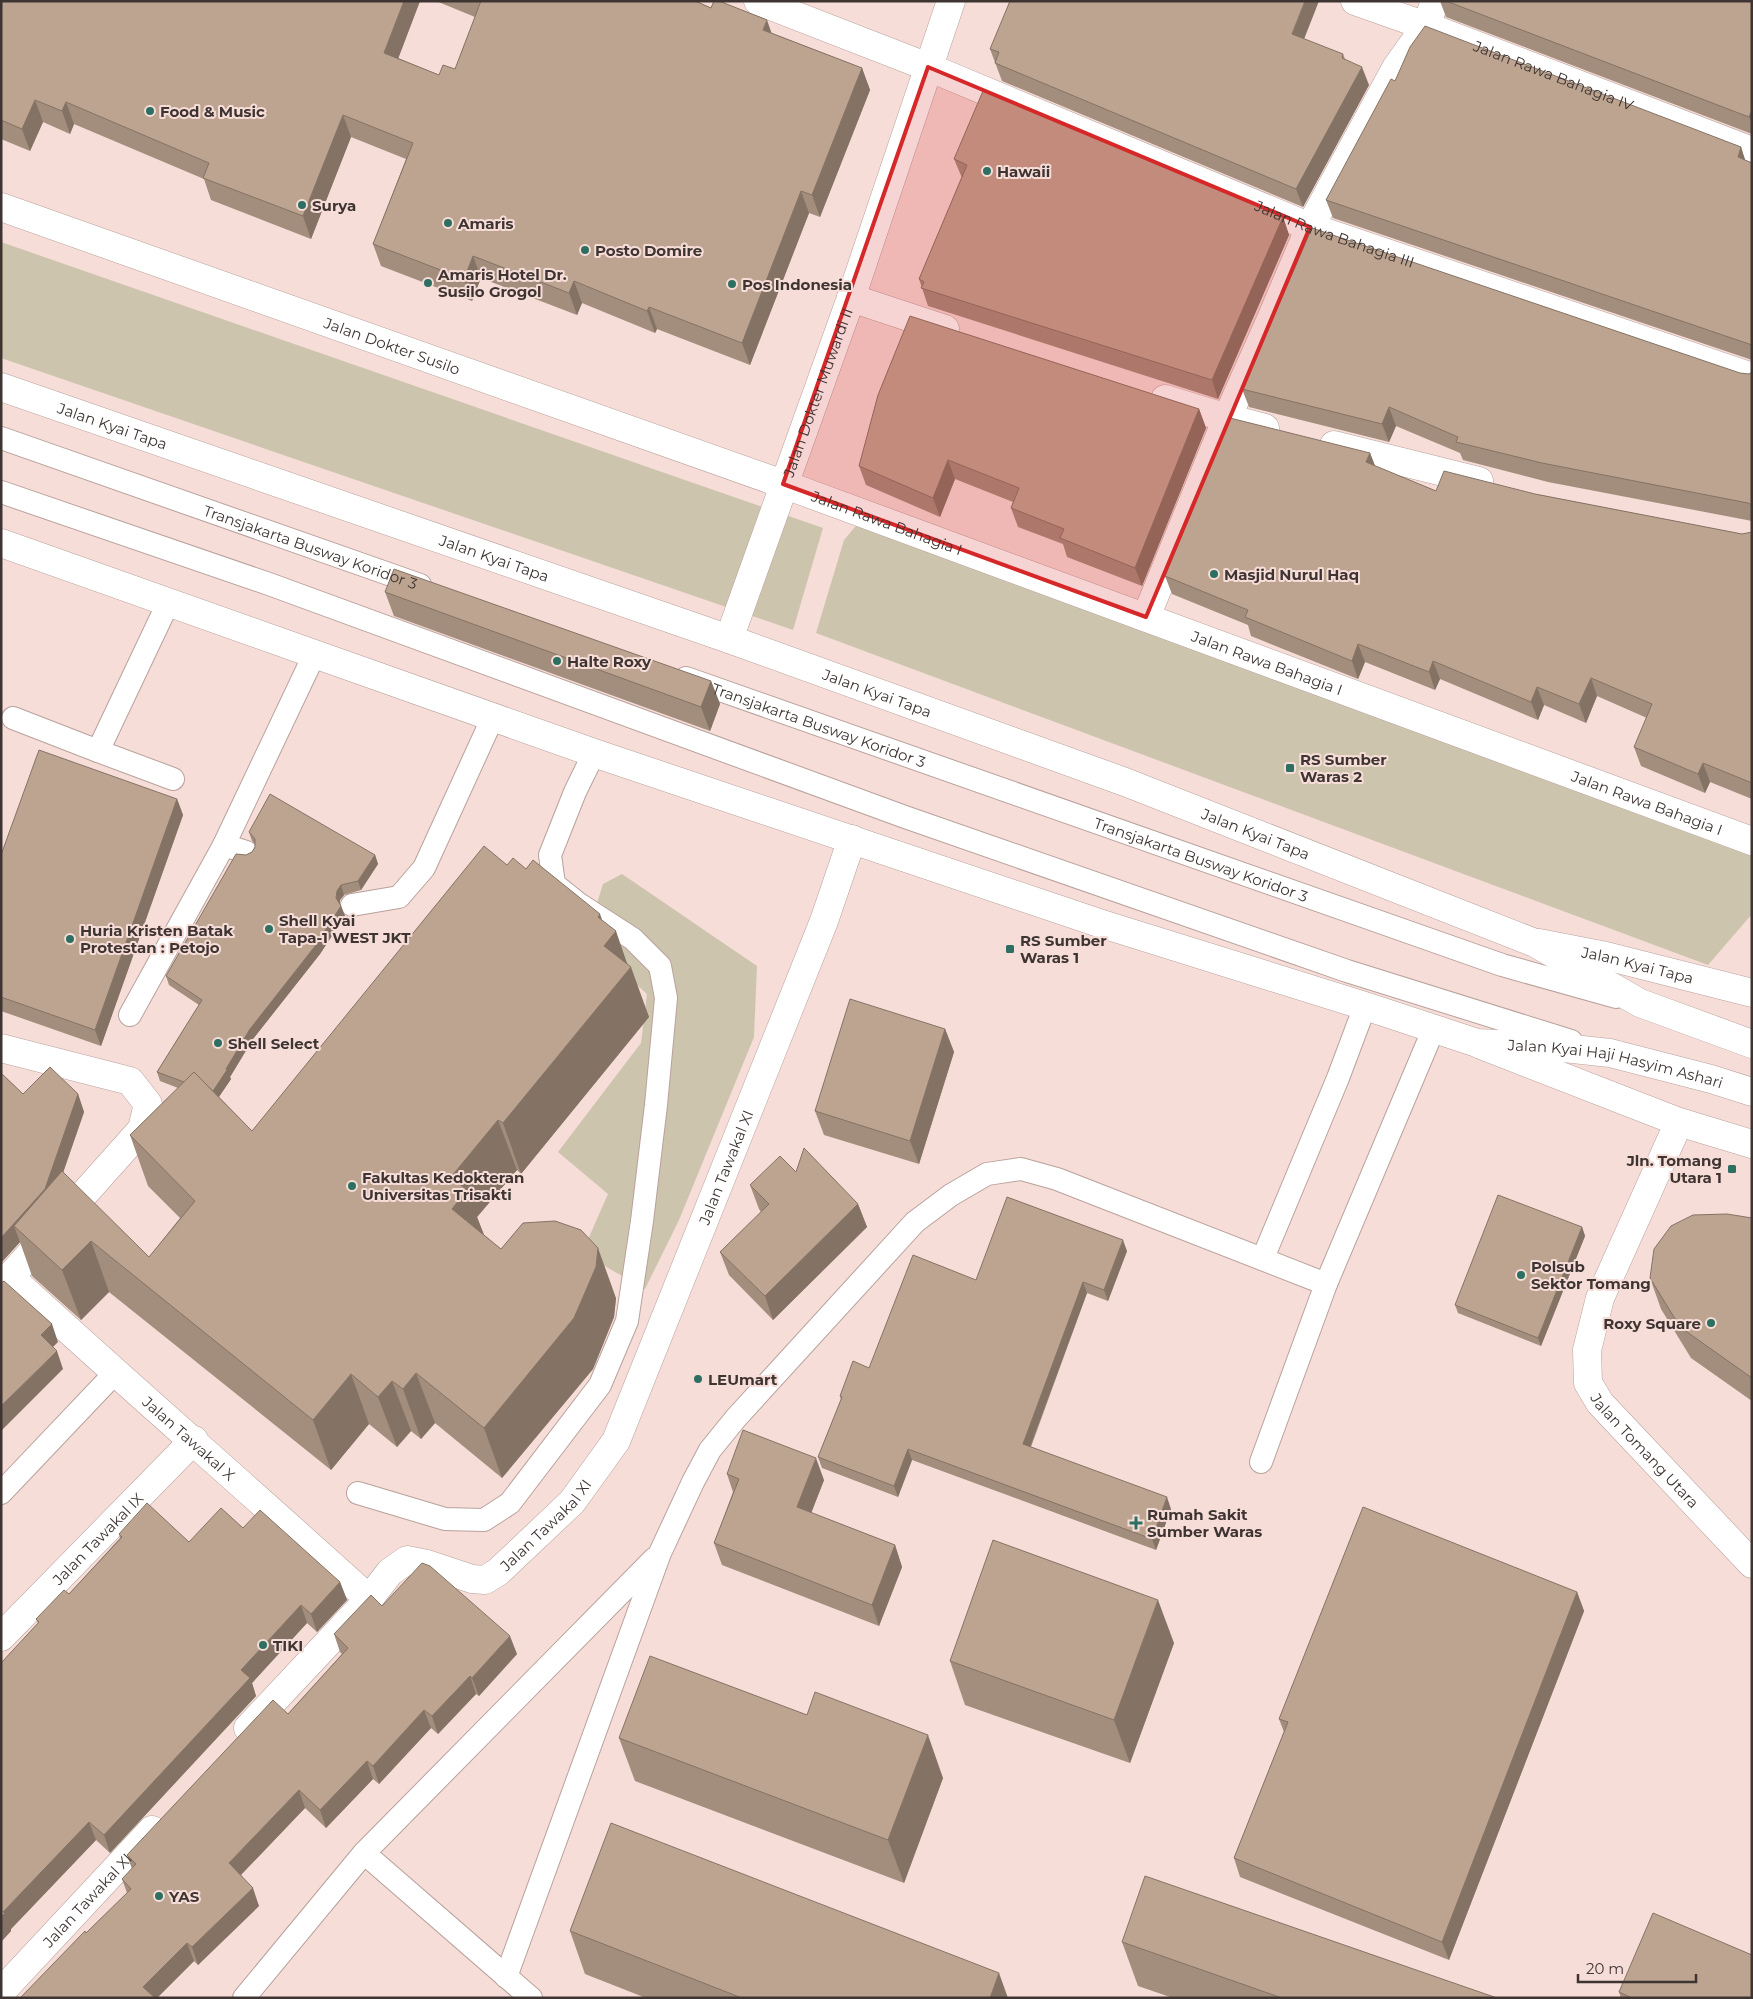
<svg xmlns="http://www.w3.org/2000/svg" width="1753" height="1999" font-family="Montserrat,sans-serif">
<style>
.green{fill:#cdc4ae}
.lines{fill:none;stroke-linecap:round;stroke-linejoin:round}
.service-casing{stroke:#b9a19c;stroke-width:24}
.minor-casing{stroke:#b9a19c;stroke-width:29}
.tertiary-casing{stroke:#b9a19c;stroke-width:29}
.secondary-casing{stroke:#b9a19c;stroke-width:29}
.primary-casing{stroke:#b9a19c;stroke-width:29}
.service{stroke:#fff;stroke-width:22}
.minor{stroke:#fff;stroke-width:28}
.tertiary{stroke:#fff;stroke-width:28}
.secondary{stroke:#fff;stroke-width:28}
.primary{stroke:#fff;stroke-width:28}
.wall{fill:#a38d7c}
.shaded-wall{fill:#847365}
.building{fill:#bda490;stroke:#847365}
.marked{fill:#d62828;fill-opacity:0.2;stroke:#d62828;stroke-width:4;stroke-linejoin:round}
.poi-dot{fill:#2d6f60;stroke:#f6ddd8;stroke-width:2}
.labels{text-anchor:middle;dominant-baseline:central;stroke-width:4;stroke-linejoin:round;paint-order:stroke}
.street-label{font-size:15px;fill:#3e3432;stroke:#f6ddd8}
.poi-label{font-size:15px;font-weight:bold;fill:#3e3432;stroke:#f6ddd8;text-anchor:start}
</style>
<rect width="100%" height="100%" fill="#f6ddd8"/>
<g class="green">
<path d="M1,242L823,528L793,630L1,358Z"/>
<path d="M866,514L1752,856V914L1708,965L816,633L844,540Z"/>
<path d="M622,874L757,966L754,1037L679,1220L645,1289L582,1253L608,1194L558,1152L641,1043L647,994L586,939L603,884Z"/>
</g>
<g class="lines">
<defs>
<g id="service">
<path id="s1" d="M1,438L420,585"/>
<path d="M1,492L269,584L905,817L1347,971L1571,1041"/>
<path id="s2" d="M686,678L1502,965L1616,997"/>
<path d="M13,718L98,751L169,601"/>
<path d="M98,751L173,779"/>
<path d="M246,852L224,845L315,653"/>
<path d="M352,905L399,897L424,868L493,717"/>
<path d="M130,1015L224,845"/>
<path d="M1263,1258L1338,1078L1365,1006"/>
<path d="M1261,1462L1326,1284L1434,1028"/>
<path d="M1,1493L115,1373"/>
<path d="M358,1493L445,1519L484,1520L510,1503L600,1385L627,1321L642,1221L656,1105L666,998L660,966L633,939L579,904L554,884L550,855L575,792L594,753"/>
<path d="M364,1853L531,1998"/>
<path d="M506,1977L660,1553L693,1482L710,1450L736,1418L915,1222L951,1195L987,1174L1021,1169L1057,1179L1326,1284"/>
<path d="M244,1998L364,1853L654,1559"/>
</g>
<g id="minor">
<path id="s3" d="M758,1L928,67L1310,227L1752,377"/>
<path id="s4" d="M1355,1L1426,26L1752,151"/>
<path d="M851,298L945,329"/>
<path d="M1165,399L1227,418L1265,428"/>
<path d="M1334,445L1479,481"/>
<path id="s5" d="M783,484L1752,841"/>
<path d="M1146,617L1227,418L1271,319L1310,227L1396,68L1426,26L1435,1"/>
<path d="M1,1048L130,1081L148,1104L142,1129L1,1287"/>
<path id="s6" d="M10,1277C129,1386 250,1491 369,1599"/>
<path id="s7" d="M1,1637L194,1440"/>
<path id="s8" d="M248,1728L369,1599L390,1572L407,1560L427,1564L472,1579L485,1580L498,1572L572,1502L616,1441L824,921L852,839"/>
<path id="s9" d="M1,1992L152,1830"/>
</g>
<g id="tertiary">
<path id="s10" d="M1,207L783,484"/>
<path id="s11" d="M729,639L851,298L951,1"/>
<path id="s12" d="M1679,1122L1600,1298L1587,1350L1588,1383L1600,1403L1752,1564"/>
</g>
<g id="secondary">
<path id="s13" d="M1539,943L1606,956L1752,993"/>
<path d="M1481,1045L1679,1122L1752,1144"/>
</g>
<g id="primary">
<path id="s14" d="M1,387L729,639L1125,782L1535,943L1640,1003L1752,1044"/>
<path id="s15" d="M1,543L594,753L1099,923L1365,1006L1477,1043L1545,1046L1610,1053L1711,1079L1752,1092"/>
</g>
</defs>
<use href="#service" class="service-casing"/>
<use href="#minor" class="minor-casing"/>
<use href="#tertiary" class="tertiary-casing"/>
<use href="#secondary" class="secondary-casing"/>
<use href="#primary" class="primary-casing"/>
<use href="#service" class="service"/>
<use href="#minor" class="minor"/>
<use href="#tertiary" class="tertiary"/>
<use href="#secondary" class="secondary"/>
<use href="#primary" class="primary"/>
</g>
<g class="wall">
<path d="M1,1H420L398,58L439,75L455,69L475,17L436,1H695L772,33L862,68L870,90L820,217L809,213L750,365L657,329L655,333L582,303L577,315L481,278L472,301L381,266L373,244L406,159L351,137L311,239L211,200L204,179L74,124L70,134L43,122L30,151L1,139Z"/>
<path d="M1440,1H1752V134L1446,17Z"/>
<path d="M1304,39L1343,54L1345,59L1369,85L1303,207L1002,81L990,49Z"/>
<path d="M1395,81L1741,147L1745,160L1752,163V360L1333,218L1326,200Z"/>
<path d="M954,159L1283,217L1289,235L1218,399L928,306L919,279L962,178Z"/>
<path d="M1752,372V521L1548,482L1463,460L1460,453L1396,426L1389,442L1249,407L1242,389L1749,374Z"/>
<path d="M1199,409L1206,428L1142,586L1067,557L1063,544L1018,527L1011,508L1013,502L955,479L940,517L866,485L859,466Z"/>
<path d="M1370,453L1375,466L1436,491L1535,494L1742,534L1752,532V799L1710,782L1705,793L1641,766L1634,747L1647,718L1597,696L1586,723L1544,705L1538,720L1440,679L1435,690L1365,662L1358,679L1251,636L1248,625L1172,594L1165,576Z"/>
<path d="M385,592L711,681L720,704L710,731L394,616Z"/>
<path d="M177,799L183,815L101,1046L1,1011V855Z"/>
<path d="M249,832L375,855L378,864L361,890L344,895L340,900V904L341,906L345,916L320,954L253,1039L230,1077L231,1079L219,1097L252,1131L507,865L526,869L602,920L628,965L649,1017L521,1174L517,1170L477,1217L484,1235L501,1249L616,1298L614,1317L593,1369L502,1478L435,1423L421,1439L411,1431L397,1447L369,1424L331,1470L109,1292L81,1320L32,1276L20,1242L1,1263V1073L23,1094H78L84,1112L63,1173L149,1257L180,1218L148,1186L130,1135L178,1088L160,1081L157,1072L199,1005L169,985L166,976L246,855L252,852L255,847V844L252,841Z"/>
<path d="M945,1029L954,1052L919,1164L824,1135L815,1111Z"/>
<path d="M796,1172L858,1204L867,1227L773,1320L729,1275L720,1252L761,1212L759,1209L750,1185Z"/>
<path d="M1752,1218V1401L1691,1358L1661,1309L1650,1278Z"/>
<path d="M1582,1227L1585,1236L1541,1346L1458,1313L1455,1305Z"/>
<path d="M1127,1251L1108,1301L1087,1293L1031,1447L1171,1509L1156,1550L912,1460L898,1497L822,1468L818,1457L841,1400L840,1396L869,1368L976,1280Z"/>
<path d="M727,1474L824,1480L811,1513L895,1545L902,1567L879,1626L722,1565L714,1543L733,1492Z"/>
<path d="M243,1528L340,1582L347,1600L317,1632L307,1623L252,1683L256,1696L110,1853L96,1840L11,1929V1931L1,1942L38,1623L36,1619L69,1594L120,1538L119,1534L189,1542Z"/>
<path d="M1577,1592L1584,1611L1449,1960L1240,1877L1234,1858L1284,1732L1279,1719Z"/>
<path d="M382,1606L517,1654L479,1696L476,1694L438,1734L431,1728L379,1784L373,1779L326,1828L305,1808L241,1875L259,1906L198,1965L194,1961L157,1998H20L127,1893L122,1879L132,1869L127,1855L288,1714L342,1654L340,1652L334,1634Z"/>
<path d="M1174,1643L1130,1763L965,1705L950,1661Z"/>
<path d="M807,1715L943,1778L904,1883L635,1781L619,1738Z"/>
<path d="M570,1931L1008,1998H646L585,1974Z"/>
<path d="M1122,1942L1497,1998H1173L1138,1986Z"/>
<path d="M1619,1992L1752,1998H1621Z"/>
</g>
<g class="shaded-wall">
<path d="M404,1H420L392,75L384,53Z"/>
<path d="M1305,1H1319L1299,52L1292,34Z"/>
<path d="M767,20L775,43L763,30Z"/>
<path d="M1362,67L1369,85L1303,207L1296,189Z"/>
<path d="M862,68L870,90L820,217L812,195Z"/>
<path d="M35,100L43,122L30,151L22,129Z"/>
<path d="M66,102L74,124L70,134L62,111Z"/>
<path d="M1752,110V124L1749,117Z"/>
<path d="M343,115L351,137L311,239L303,216Z"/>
<path d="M1741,147L1747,166L1738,157Z"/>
<path d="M801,191L809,213L750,365L742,343Z"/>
<path d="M1283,217L1289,235L1218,399L1212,380Z"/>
<path d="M473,256L481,278L472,301L464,279Z"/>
<path d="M574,281L582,303L577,315L569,293Z"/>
<path d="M649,307L657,329L655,333L647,311Z"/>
<path d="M1389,407L1396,426L1389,442L1382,424Z"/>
<path d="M1199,409L1206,428L1142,586L1135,568Z"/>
<path d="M1370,453L1377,471L1366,462Z"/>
<path d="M948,460L955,479L940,517L933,498Z"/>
<path d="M1358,644L1365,662L1358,679L1352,661Z"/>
<path d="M1433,661L1440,679L1435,690L1429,672Z"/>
<path d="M1591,678L1597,696L1586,723L1579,704Z"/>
<path d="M711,681L720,704L710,731L701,707Z"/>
<path d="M1537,687L1544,705L1538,720L1531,702Z"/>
<path d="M1703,763L1710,782L1705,793L1698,774Z"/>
<path d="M177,799L183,815L101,1046L95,1030Z"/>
<path d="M375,855L378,864L361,890L358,881Z"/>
<path d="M341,885L344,895L340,900L339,908L336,898L337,891Z"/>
<path d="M341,906L345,916L320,954L253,1039L230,1077L231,1079L216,1101L212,1092L250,1029Z"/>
<path d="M600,914L609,939L616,931L629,969L631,967L649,1017L521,1174L503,1123L604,946L598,917Z"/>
<path d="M945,1029L954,1052L919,1164L910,1141Z"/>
<path d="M78,1094L84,1112L51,1207L14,1226L20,1242L1,1263V1238Z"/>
<path d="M498,1120L517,1170L477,1217L486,1240L452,1209L451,1177Z"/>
<path d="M858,1204L867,1227L773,1320L765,1296Z"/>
<path d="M1582,1227L1585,1236L1541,1346L1538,1338Z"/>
<path d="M1123,1240L1127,1251L1108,1301L1104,1290Z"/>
<path d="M91,1241L109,1292L81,1320L62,1270Z"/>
<path d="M598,1248L616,1298L614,1317L593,1369L502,1478L484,1428Z"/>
<path d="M1083,1282L1087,1293L1027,1455L1023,1444Z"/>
<path d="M52,1324L58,1342L47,1353L41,1335Z"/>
<path d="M57,1351L63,1369L1,1431V1406Z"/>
<path d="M416,1373L435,1423L421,1439L403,1389Z"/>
<path d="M351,1374L369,1424L331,1470L313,1420Z"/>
<path d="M392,1381L411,1431L397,1447L378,1397Z"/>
<path d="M908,1449L912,1460L898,1497L894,1486Z"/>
<path d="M816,1458L824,1480L805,1529L797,1507Z"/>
<path d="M1167,1497L1171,1509L1156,1550L1152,1539Z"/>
<path d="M895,1545L902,1567L879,1626L872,1605Z"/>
<path d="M340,1582L347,1600L317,1632L311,1614Z"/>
<path d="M1577,1592L1584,1611L1449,1960L1442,1942Z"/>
<path d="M1158,1600L1174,1643L1130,1763L1114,1720Z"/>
<path d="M301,1605L307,1623L252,1683L256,1696L110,1853L104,1835L241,1670Z"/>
<path d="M510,1636L517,1654L479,1696L472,1678Z"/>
<path d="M470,1676L476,1694L438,1734L432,1716Z"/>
<path d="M424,1710L431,1728L379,1784L373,1766Z"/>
<path d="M928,1735L943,1778L904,1883L888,1840Z"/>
<path d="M367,1761L373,1779L326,1828L320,1810Z"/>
<path d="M299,1790L305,1808L235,1881L229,1863Z"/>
<path d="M89,1822L96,1840L11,1929V1931L1,1942V1917L3,1912Z"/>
<path d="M253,1888L259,1906L198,1965L192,1947Z"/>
<path d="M187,1943L194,1961L157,1998H147L143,1987Z"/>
<path d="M999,1973L1008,1998H990Z"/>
</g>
<g class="building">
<path d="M1,1H404L384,53L439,75L443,65L455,69L481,1H695L711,8L714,1H719L767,20L763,30L862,68L812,195L801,191L742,343L649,307L647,311L574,281L569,293L473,256L464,279L373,244L413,143L343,115L303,216L203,178L209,163L66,102L62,111L35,100L22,129L1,120Z"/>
<path d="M1010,1H1305L1292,34L1343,54L1342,58L1362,67L1296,189L995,63L999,52L990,49Z"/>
<path d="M1446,1H1752V110L1749,117Z"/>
<path d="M1425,26L1741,147L1738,157L1752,163V345L1326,200L1391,79L1395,81L1410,47Z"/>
<path d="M983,91L1283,217L1212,380L921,288L924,282L919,279L967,165L954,159Z"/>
<path d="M1312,228L1740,373L1749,374L1752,372V505L1748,503L1542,463L1456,442L1458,437L1389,407L1382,424L1242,389Z"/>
<path d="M910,316L1199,409L1135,568L1060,538L1064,529L1011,508L1019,488L948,460L933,498L859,466L878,395Z"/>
<path d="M1230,418L1370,453L1366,462L1436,491L1444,471L1535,494L1742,534L1752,532V783L1703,763L1698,774L1634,747L1652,704L1591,678L1579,704L1537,687L1531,702L1433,661L1429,672L1358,644L1352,661L1245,617L1248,610L1165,576Z"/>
<path d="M394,569L711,681L701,707L385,592Z"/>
<path d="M39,750L177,799L95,1030L1,997V855Z"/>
<path d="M270,794L375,855L358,881L341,885L337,891L336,898L341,906L316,945L250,1029L226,1069L227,1070L213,1091L194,1072L184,1082L157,1072L202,1000L166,976L236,854L246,855L252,852L255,847V839L249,832Z"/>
<path d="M484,846L507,865L513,858L526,869L533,860L600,914L598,917L616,931L604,946L631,967L503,1123L498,1120L451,1177L467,1190L452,1209L501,1249L523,1223L555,1221L581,1230L598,1248L596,1267L574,1318L484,1428L416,1373L403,1389L392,1381L378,1397L351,1374L313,1420L91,1241L62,1270L14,1226L62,1171L149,1257L195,1201L130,1135L194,1072L252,1131Z"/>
<path d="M850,999L945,1029L910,1141L815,1111Z"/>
<path d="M50,1067L78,1094L45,1189L1,1238V1073L23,1094Z"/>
<path d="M804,1148L858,1204L765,1296L720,1252L769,1204L750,1185L780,1156L796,1172Z"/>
<path d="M1498,1195L1582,1227L1538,1338L1455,1305Z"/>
<path d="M1007,1197L1123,1240L1104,1290L1083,1282L1023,1444L1167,1497L1152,1539L908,1449L894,1486L818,1457L842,1397L840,1396L853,1361L869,1368L913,1255L976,1280Z"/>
<path d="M1727,1214L1752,1218V1378L1680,1327L1650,1278L1654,1249L1671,1226L1693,1215Z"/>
<path d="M4,1281L52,1324L41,1335L57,1351L1,1406V1283Z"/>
<path d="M743,1430L816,1458L797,1507L895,1545L872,1605L714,1543L739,1479L727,1474Z"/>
<path d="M147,1503L189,1542L221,1508L243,1528L260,1510L340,1582L311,1614L301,1605L241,1670L250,1678L104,1835L89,1822L3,1912L5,1913L1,1917V1663L39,1622L36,1619L64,1590L69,1594L122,1537L119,1534Z"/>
<path d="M1363,1507L1577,1592L1442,1942L1234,1858L1288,1722L1279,1719Z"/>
<path d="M993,1540L1158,1600L1114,1720L950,1661Z"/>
<path d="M422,1563L430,1566L510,1636L472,1678L470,1676L432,1716L424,1710L373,1766L367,1761L320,1810L299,1790L229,1863L253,1888L192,1947L187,1943L143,1987L155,1998H20L85,1931L86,1933L131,1889L122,1879L136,1864L127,1855L273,1700L288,1714L348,1648L334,1634L371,1595L382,1606Z"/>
<path d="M650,1656L807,1715L815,1692L928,1735L888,1840L619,1738Z"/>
<path d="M611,1823L999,1973L990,1998H742L570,1931Z"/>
<path d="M1145,1876L1497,1998H1282L1122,1942Z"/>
<path d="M1653,1913L1752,1955V1998H1632L1619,1992Z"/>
</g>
<path class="marked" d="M928,67L1310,227L1146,617L783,484Z"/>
<g class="poi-dot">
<circle cx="150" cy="111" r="5"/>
<circle cx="987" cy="171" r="5"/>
<circle cx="302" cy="205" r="5"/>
<circle cx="448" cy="223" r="5"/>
<circle cx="585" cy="250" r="5"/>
<circle cx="428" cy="283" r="5"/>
<circle cx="732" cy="284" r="5"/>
<circle cx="1214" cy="574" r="5"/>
<circle cx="557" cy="661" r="5"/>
<rect x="1285" y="763" width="10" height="10" rx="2.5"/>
<circle cx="269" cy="929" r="5"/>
<circle cx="70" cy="939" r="5"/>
<rect x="1005" y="944" width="10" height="10" rx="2.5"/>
<circle cx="218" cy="1043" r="5"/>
<rect x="1727" y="1164" width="10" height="10" rx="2.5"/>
<circle cx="352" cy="1186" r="5"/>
<circle cx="1521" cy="1275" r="5"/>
<circle cx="1711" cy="1323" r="5"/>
<circle cx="698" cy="1379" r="5"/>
<path d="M1133.5 1515.5h5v5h5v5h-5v5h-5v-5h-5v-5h5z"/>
<circle cx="263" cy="1645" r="5"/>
<circle cx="159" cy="1896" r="5"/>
</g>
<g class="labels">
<g class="street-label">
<text stroke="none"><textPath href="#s4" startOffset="212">Jalan Rawa Bahagia IV</textPath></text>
<text stroke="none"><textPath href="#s3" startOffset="622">Jalan Rawa Bahagia III</textPath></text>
<text stroke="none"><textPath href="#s10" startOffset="415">Jalan Dokter Susilo</textPath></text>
<text stroke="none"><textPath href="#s11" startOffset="262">Jalan Dokter Muwardi II</textPath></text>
<text stroke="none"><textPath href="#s14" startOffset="118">Jalan Kyai Tapa</textPath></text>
<text stroke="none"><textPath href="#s5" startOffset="111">Jalan Rawa Bahagia I</textPath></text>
<text stroke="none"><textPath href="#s1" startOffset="328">Transjakarta Busway Koridor 3</textPath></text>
<text stroke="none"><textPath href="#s14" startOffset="522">Jalan Kyai Tapa</textPath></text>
<text stroke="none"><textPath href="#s5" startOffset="516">Jalan Rawa Bahagia I</textPath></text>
<text stroke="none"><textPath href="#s14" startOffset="928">Jalan Kyai Tapa</textPath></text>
<text stroke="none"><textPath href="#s2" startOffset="141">Transjakarta Busway Koridor 3</textPath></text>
<text stroke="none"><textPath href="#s5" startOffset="921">Jalan Rawa Bahagia I</textPath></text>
<text stroke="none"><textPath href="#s14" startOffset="1332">Jalan Kyai Tapa</textPath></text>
<text stroke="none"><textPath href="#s2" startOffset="546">Transjakarta Busway Koridor 3</textPath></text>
<text stroke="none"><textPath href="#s13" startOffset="101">Jalan Kyai Tapa</textPath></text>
<text stroke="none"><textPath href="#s15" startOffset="1699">Jalan Kyai Haji Hasyim Ashari</textPath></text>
<text stroke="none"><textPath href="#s8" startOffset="800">Jalan Tawakal XI</textPath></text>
<text stroke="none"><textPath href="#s6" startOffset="241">Jalan Tawakal X</textPath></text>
<text stroke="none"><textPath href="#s12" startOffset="368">Jalan Tomang Utara</textPath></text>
<text stroke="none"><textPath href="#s8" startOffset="395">Jalan Tawakal XI</textPath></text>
<text stroke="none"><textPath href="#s7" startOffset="138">Jalan Tawakal IX</textPath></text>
<text stroke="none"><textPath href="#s9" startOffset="126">Jalan Tawakal XI</textPath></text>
</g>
<g class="poi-label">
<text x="160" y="111">Food &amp; Music</text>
<text x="997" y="171">Hawaii</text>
<text x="312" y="205">Surya</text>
<text x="458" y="223">Amaris</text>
<text x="595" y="250">Posto Domire</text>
<text x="438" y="274">Amaris Hotel Dr.<tspan x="438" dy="17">Susilo Grogol</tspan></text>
<text x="742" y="284">Pos Indonesia</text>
<text x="1224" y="574">Masjid Nurul Haq</text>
<text x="567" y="661">Halte Roxy</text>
<text x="1300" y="759">RS Sumber<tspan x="1300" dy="17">Waras 2</tspan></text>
<text x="279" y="920">Shell Kyai<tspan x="279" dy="17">Tapa-1 WEST JKT</tspan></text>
<text x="80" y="930">Huria Kristen Batak<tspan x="80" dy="17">Protestan : Petojo</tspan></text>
<text x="1020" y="940">RS Sumber<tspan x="1020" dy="17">Waras 1</tspan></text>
<text x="228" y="1043">Shell Select</text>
<text x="1722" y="1160" text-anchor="end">Jln. Tomang<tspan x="1722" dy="17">Utara 1</tspan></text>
<text x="362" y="1177">Fakultas Kedokteran<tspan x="362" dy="17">Universitas Trisakti</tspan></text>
<text x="1531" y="1266">Polsub<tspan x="1531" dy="17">Sektor Tomang</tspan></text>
<text x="1701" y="1323" text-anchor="end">Roxy Square</text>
<text x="708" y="1379">LEUmart</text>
<text x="1147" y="1514">Rumah Sakit<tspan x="1147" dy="17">Sumber Waras</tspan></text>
<text x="273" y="1645">TIKI</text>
<text x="169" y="1896">YAS</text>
</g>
</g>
<rect width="1753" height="1999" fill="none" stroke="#3e3432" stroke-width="5"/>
<path d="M1578 1974v8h118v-8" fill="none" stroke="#3e3432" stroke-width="2.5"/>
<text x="1586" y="1974" font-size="15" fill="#3e3432" stroke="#f6ddd8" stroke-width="4" paint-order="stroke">20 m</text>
</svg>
